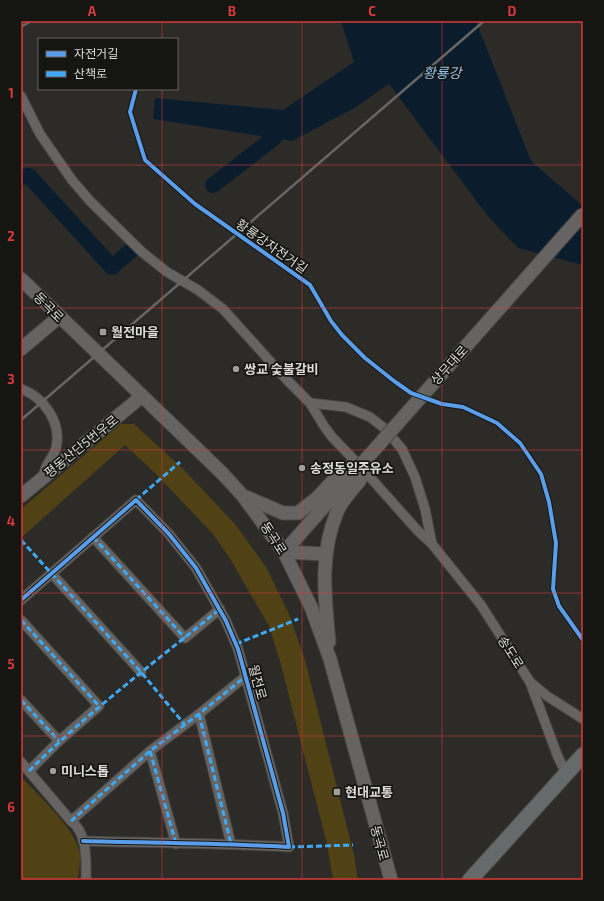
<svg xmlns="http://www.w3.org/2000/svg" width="604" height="901" font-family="'Exo 2','Noto Sans KR',sans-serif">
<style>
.green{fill:#504214}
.water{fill:#0b1d2d}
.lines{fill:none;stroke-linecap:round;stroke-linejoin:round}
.river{stroke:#0b1d2d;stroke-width:16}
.street-casing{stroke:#494845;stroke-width:11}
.secondary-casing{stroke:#494845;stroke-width:15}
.primary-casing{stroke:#494845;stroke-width:17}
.street{stroke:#656462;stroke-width:9}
.secondary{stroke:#656462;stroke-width:13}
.primary{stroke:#676a6b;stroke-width:15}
.rail{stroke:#686664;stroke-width:2.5}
.secondary-bridge-casing{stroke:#494845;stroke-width:15;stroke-linecap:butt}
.secondary-bridge{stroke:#656462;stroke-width:13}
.quiet{stroke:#3fa9f5;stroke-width:3;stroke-dasharray:6 3;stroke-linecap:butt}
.cycleway-casing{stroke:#151512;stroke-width:6}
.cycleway{stroke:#5a9eea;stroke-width:4}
.grid{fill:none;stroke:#d73a3a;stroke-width:1;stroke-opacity:0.55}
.poi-dot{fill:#9f9e9a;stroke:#151512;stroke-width:1.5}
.labels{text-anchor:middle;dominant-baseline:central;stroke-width:3.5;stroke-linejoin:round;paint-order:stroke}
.street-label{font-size:13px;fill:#dddcd8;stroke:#151512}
.poi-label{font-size:13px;font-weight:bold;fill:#dddcd8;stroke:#151512;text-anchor:start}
.water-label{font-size:14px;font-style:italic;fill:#92c4f0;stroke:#151512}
.neatline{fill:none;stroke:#d73a3a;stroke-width:1.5}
.grid-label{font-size:13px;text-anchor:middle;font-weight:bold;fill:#d73a3a}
</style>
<rect width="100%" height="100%" fill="#2d2b28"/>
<g class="green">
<path d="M121,424H134L183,469L235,524L266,567L289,614L305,660L354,855L358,880H333L327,844L280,661L269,626L229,557L213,534L155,473L125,445L21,538V509Z"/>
<path d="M21,777C38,795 78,831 80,855C80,863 79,872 78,880H21Z"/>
</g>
<path class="water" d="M341,21H476L531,161L583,206V265L518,248L487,215L389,84L356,107L292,141L153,119L155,98L283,110L354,62Z"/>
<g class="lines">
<g class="river">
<path d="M21,177L29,176L112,267L132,250"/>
<path d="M213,185L274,138"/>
</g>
<defs>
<g id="street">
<path d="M21,96L40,134L72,180L90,201L142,252L167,272L198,290L223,309L287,380L310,403L346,407L370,417L384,428L402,449L415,477L425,509L432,544"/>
<path d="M21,389C44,397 62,423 56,448C54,455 50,459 47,465C45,468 44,473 43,477"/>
<path d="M310,403L324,426L332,437L360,466L418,531L432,544L481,605L530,682L558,757L566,773"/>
<path d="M93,537L185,638L220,609"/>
<path d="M52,574L141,672"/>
<path d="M21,600L136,500L169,534L196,568L226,621L238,649L283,813L289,847C220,843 152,843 83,841"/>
<path d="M21,620L99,706L59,741L29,771"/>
<path d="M530,682L547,696L583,719"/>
<path d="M21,700L59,741"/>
<path d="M199,714L231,844"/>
<path d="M150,751L176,844"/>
<path d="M21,762L71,821C88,833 86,861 86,880"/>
<path d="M71,821L150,751L199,714L246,676"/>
</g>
<g id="secondary">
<path d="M21,279L223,474L243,496L284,552L311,607L330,659L391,880"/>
<path d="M21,349L59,317"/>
<path d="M21,496L141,397"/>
<path d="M246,497L283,513H298L316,499L345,468L360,466"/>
<path d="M284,552L360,466"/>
<path d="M284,552L326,554"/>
<path d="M329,642C325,598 319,555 337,512C342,500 352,490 360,480V466"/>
</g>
<path id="primary" d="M470,880L583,755"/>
</defs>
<use href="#street" class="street-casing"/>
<use href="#secondary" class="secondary-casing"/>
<use href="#primary" class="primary-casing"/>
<use href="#street" class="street"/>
<use href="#secondary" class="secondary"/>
<use href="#primary" class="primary"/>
<g class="rail">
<path d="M21,27L31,21"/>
<path d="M21,420L484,21"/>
</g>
<defs>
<path id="secondary-bridge" d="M360,466L583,214"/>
</defs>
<use href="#secondary-bridge" class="secondary-bridge-casing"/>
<use href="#secondary-bridge" class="secondary-bridge"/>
<g class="quiet">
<path d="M136,500L180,462"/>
<path d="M93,537L185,638"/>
<path d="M21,540L141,672L185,725"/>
<path d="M21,620L99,706"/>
<path d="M236,644L298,619"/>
<path d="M21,700L59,741"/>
<path d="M199,714L231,844"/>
<path d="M150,751L176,844"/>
<path d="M29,771C88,712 155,662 220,609"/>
<path d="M71,821L150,751L199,714L246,676"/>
<path d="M289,847L353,845"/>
</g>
<defs>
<g id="cycleway">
<path d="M136,89L130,112L145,160L195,204L310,285L331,321L342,335L365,358L394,381L411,393L442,404L463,407L497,423L520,443L541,474L549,502L556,543L553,589L559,606L583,640"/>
<path d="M21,600L136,500L169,534L196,568L226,621L238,649L283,813L289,847C220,843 152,843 83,841"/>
</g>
</defs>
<use href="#cycleway" class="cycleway-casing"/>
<use href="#cycleway" class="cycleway"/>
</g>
<path class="grid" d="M162,21V39M302,21V880M442,21V880M162,89V880M21,165H583M21,308H583M21,450H583M21,593H583M21,736H583"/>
<g class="poi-dot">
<rect x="99" y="328" width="8" height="8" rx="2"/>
<circle cx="236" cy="369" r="4"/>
<circle cx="302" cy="468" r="4"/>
<circle cx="53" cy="771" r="4"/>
<rect x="333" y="788" width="8" height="8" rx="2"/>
</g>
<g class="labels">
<g class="street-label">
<text transform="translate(272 246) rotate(35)">황룡강자전거길</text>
<text transform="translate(49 307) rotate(45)">동곡로</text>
<text transform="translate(449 365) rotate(-48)">상무대로</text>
<text transform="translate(81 446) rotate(-39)">평동산단5번우로</text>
<text transform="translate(274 538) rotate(57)">동곡로</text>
<text transform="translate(511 652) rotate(58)">송도로</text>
<text transform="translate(258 682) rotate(75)">월전로</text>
<text transform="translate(380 843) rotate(75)">동곡로</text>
</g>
<g class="poi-label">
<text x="111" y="332">월전마을</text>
<text x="244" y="369">쌍교 숯불갈비</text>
<text x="310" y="468">송정동일주유소</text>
<text x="61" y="771">미니스톱</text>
<text x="345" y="792">현대교통</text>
</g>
<g class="water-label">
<text x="442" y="72">황룡강</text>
</g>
</g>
<rect width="604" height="901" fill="none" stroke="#151512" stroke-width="44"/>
<rect x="38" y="38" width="140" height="52" fill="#151512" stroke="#656561"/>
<rect x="46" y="51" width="20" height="6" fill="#5a9eea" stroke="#656561"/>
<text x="74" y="58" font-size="12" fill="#dddcd8">자전거길</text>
<rect x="46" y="71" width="20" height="6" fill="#3fa9f5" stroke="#656561"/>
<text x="74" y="78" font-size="12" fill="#dddcd8">산책로</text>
<rect x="22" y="22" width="560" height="857" class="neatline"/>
<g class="grid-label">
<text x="92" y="16">A</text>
<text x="232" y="16">B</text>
<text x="372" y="16">C</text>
<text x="512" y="16">D</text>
<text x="11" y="98">1</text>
<text x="11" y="241">2</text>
<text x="11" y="384">3</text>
<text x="11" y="526">4</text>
<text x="11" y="669">5</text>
<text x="11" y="812">6</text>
</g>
</svg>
